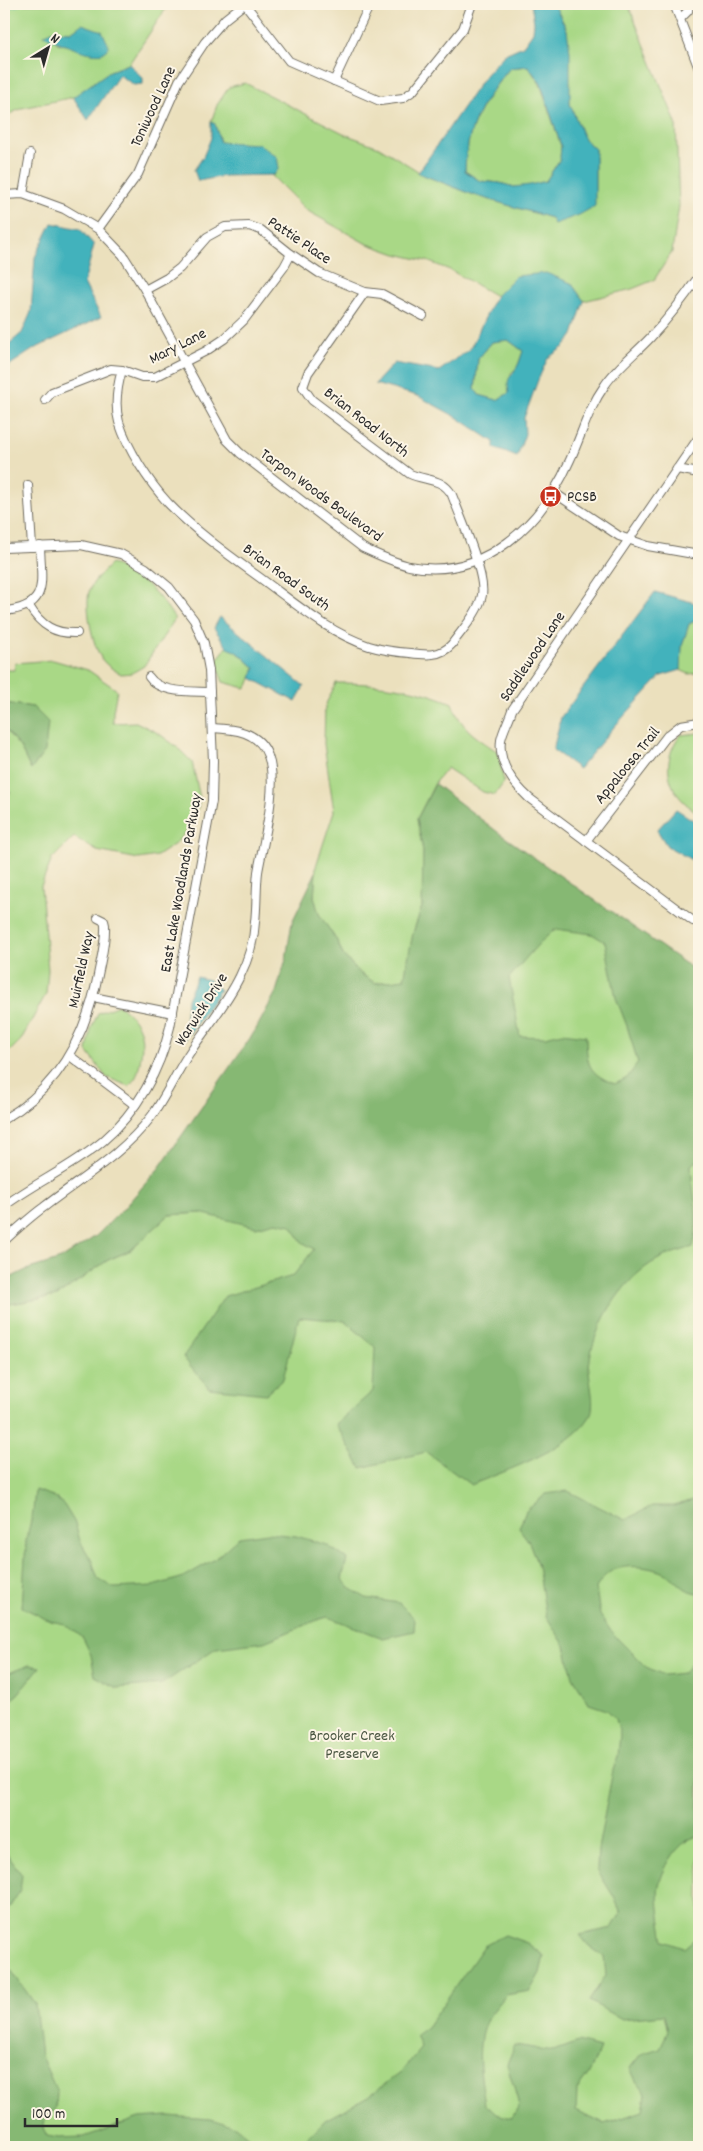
<svg xmlns="http://www.w3.org/2000/svg" width="703" height="2151" font-family="Dekko,sans-serif">
<style>
.green{fill:#a9d886;stroke:#6a8258;fill-rule:evenodd}
.forest{fill:#86b873;stroke:#58724f;fill-rule:evenodd}
.water{fill:#43b2bc;stroke:#376e74;fill-rule:evenodd}
.lines{fill:none;stroke-linecap:round;stroke-linejoin:round}
.stream{stroke:#43b2bc;stroke-width:2}
.minor-casing{stroke:#6e6a5e;stroke-width:10}
.minor{stroke:#fff;stroke-width:8}
.labels{text-anchor:middle;dominant-baseline:central;stroke-width:4;stroke-linejoin:round;paint-order:stroke}
.street-label{font-size:16px;fill:#2b2b2b;stroke:#fcf5e5}
.poi-label{font-size:16px;fill:#2b2b2b;stroke:#fcf5e5;text-anchor:start}
.park-label{font-size:16px;fill:#4a5642;stroke:#fcf5e5}
</style>
<rect width="100%" height="100%" fill="#fcf5e5"/>
<filter id="ink" filterUnits="userSpaceOnUse"><feTurbulence type="fractalNoise" baseFrequency=".02" numOctaves="2"/><feDisplacementMap in="SourceGraphic" scale="10" xChannelSelector="R" yChannelSelector="G"/><feConvolveMatrix kernelMatrix="1 2 1 2 8 2 1 2 1" color-interpolation-filters="sRGB"/></filter>
<filter id="wash" filterUnits="userSpaceOnUse"><feTurbulence type="fractalNoise" baseFrequency=".0096" numOctaves="4" result="noise"/><feDisplacementMap in="SourceGraphic" scale="20" xChannelSelector="R" yChannelSelector="G"/><feGaussianBlur stdDeviation="1.12" result="paint"/><feColorMatrix in="noise" values="0 0 0 0 0 0 0 0 0 0 0 0 0 0 0 0 0 1.4 0 .05"/><feComposite in="paint" operator="in"/></filter>
<g filter="url(#wash)">
<rect width="100%" height="100%" fill="#ebe0bd"/>
<g class="green">
<path d="M4,4H169L129,64L110,71L74,97L22,108L4,117ZM52,31L71,32L74,47L57,43Z"/>
<path d="M554,4H628L676,123L679,206L672,252L654,280L632,289L584,301L571,283L516,276L496,296L450,270L427,261L396,254L365,243L306,210L271,175H274L220,143L215,124L211,122L217,105L229,87L245,83L347,135L379,147L418,171V173L474,195L551,218L554,224L595,190V149L584,139L570,104L567,30Z"/>
<path d="M528,66L540,84L561,146L560,159L546,181L530,186L514,187L500,183L480,181L465,171C466,128 483,100 510,68Z"/>
<path d="M508,340L523,351L517,368L511,373L509,393L497,400L479,395L475,390L478,359L492,342Z"/>
<path d="M111,564C140,573 159,594 175,619L144,666L132,673L121,674C116,671 109,667 105,663C93,651 85,608 89,592C92,581 103,572 111,564Z"/>
<path d="M699,619V673L689,674L680,670L682,646L689,624Z"/>
<path d="M227,647L241,655L255,668L248,686L245,688L223,682L215,662Z"/>
<path d="M53,660L88,670L117,690L113,712V723L136,722L158,733L177,747L192,762L200,798L195,822L175,844L157,856L139,859L97,851L74,837L52,859L41,886L48,970L46,994L21,1040L4,1057V800L11,792L4,796V728L20,747L31,770L33,707L4,703V670H14L15,663Z"/>
<path d="M336,683C375,683 416,687 452,703C461,729 476,737 498,752L504,782L495,795L483,792L447,768L436,781L417,819L423,851L424,881L422,907L413,933L500,836L699,984V2147H4V1305L57,1296L108,1260L131,1250L169,1215L200,1213L390,981L375,983L361,974L343,955L337,941L319,915L314,897L316,866L334,811L324,744L325,706Z"/>
<path d="M699,733V813C668,796 659,764 680,735Z"/>
<path d="M119,1005C141,1022 145,1035 140,1062C137,1075 138,1076 129,1086L106,1077L87,1051L91,1029L98,1013Z"/>
</g>
<g class="forest">
<path d="M4,703L33,707L48,722L45,751L31,770L20,747L4,728Z"/>
<path d="M435,784L499,833L699,973V1160L691,1165C692,1195 701,1217 693,1247C681,1251 667,1254 657,1260C622,1278 590,1331 589,1369C589,1384 597,1405 589,1418C570,1449 505,1471 471,1485L426,1452L361,1468L336,1424L373,1391L375,1347L345,1321L299,1317L283,1379L266,1394L209,1388L183,1357L225,1296L293,1276L314,1249L302,1242L291,1225L276,1222L256,1227L200,1213L169,1215L131,1250L108,1260L57,1296L4,1305V1281L26,1270L61,1259L96,1236L124,1208L159,1168L255,1031L276,992L286,959L292,922L316,872L314,897L319,914L337,941L343,955L361,974L375,983L404,979L413,933L422,907L423,851L417,819ZM556,929L592,934L605,942L616,998L627,1026L638,1063L627,1078L615,1084C587,1073 587,1064 586,1036L562,1033L545,1037L520,1036L509,978C525,960 537,943 556,929Z"/>
<path d="M35,1490L53,1496L64,1505L75,1523L80,1541L92,1561L98,1579L114,1588L153,1586L184,1577L215,1559L239,1537L268,1533L296,1536L327,1545L347,1559L342,1579L350,1588L366,1598L399,1603L415,1619L414,1631L383,1638L328,1617L320,1619L264,1642L216,1648L162,1684L117,1688L95,1676L91,1655L83,1638L65,1624L50,1621L22,1607L26,1541L33,1512Z"/>
<path d="M568,1491L625,1520L652,1506H674L699,1498V1593C682,1592 680,1581 666,1574C651,1566 619,1562 606,1575C602,1578 599,1584 596,1588L600,1615L613,1634L646,1667L664,1675L684,1673L693,1660L695,1645L699,1643V1836C679,1839 664,1866 659,1885C656,1900 662,1926 664,1941L684,1948L699,1935V2147H299L325,2120L369,2096L402,2071L421,2048L416,2035L427,2027L484,1946L505,1935L527,1943L544,1956L540,1973L530,1991L506,1995C500,2003 492,2011 487,2020C474,2044 481,2078 485,2104L496,2114L512,2118L519,2105L507,2064L515,2045L553,2051L578,2042L600,2048L590,2072L577,2090L576,2111L604,2124L643,2111L646,2094L636,2081L630,2068L641,2054L660,2048L668,2031L664,2015L622,2019L589,2001L606,1975L604,1957L588,1945L580,1935L612,1928L621,1913L614,1897L597,1870L598,1849L613,1770L618,1756L620,1735L616,1719L607,1710L589,1704L573,1677L565,1646L546,1616L538,1566L529,1542L519,1528L526,1511L546,1494Z"/>
<path d="M29,1665L40,1667L18,1694L4,1706V1675Z"/>
<path d="M4,1850L22,1875L20,1891L7,1911L4,1923Z"/>
<path d="M4,1960L35,2004L41,2056L57,2092L56,2107L45,2120L43,2128L47,2136L58,2138L84,2137L139,2118L168,2116L211,2119L235,2126L261,2147H4Z"/>
</g>
<g class="water">
<path d="M531,4H554L567,30L570,52V104L584,139L595,149V206L579,215L554,224L551,218L474,195L418,173L486,74L505,54L523,46L533,32L534,22ZM528,66L541,84L561,146L560,159L546,181L530,185L514,187L500,183L480,181L465,171C466,128 483,99 510,68Z"/>
<path d="M82,24L102,31L109,46C107,48 106,51 104,52C94,59 55,41 44,35L51,31L71,32Z"/>
<path d="M129,64L143,78V84L134,85L119,75L88,120L73,97L110,71Z"/>
<path d="M211,122L215,124L220,142L259,144L277,157L279,168L274,175L225,176L198,181L194,170L203,157L211,138Z"/>
<path d="M52,223L80,229L94,245L84,283L101,317L34,349L4,369V348L22,333L31,312L35,257Z"/>
<path d="M546,273L571,283L584,301L573,335L565,346L548,358L538,380L524,418L525,434L517,457L494,448V442L458,418L418,396L375,384L394,363L439,371L470,349L495,297L516,276ZM508,340L523,351C521,356 520,362 517,367C510,379 506,377 509,393L497,400L479,395L475,389L478,359L492,342Z"/>
<path d="M655,592L699,604V619L689,624L682,646L681,670L661,676L614,727L579,769L553,750L561,717Z"/>
<path d="M220,617L304,686L296,702L251,678L255,668L241,655L227,647L214,628Z"/>
<path d="M676,809L699,824V864L667,846L657,830Z"/>
<path d="M197,977L209,980L220,990L184,1041L187,999Z"/>
</g>
<g class="lines">
<path class="stream" d="M4,13L9,7L22,4"/>
</g>
</g>
<g filter="url(#ink)">
<g class="lines">
<defs>
<g id="minor">
<path d="M245,4L289,61L380,101L403,98L413,91L463,29L472,4"/>
<path d="M674,4L699,69"/>
<path d="M680,19L688,11L689,4"/>
<path d="M334,81L370,4"/>
<path d="M23,194L30,154"/>
<path d="M4,195L23,194L64,209L98,229L123,255L145,290L227,440L240,453L363,548C378,555 393,562 409,566C484,581 542,524 570,460C582,434 588,409 605,385C617,367 635,354 650,338C668,319 684,298 699,276"/>
<path d="M98,229L138,174L179,81L205,42L225,19L244,4"/>
<path d="M145,290L167,278L180,268L207,237L225,227L249,226L261,230L291,254L319,273L365,292L382,294L423,316"/>
<path d="M122,370C117,387 114,404 119,422C128,450 148,481 168,503C196,532 230,556 263,580C296,604 329,633 369,646C382,650 396,652 410,653C425,655 441,657 452,644C462,630 479,612 482,595C486,575 460,516 452,495C443,478 426,481 410,474L312,400L303,387L308,373L365,292"/>
<path d="M45,400L52,392L111,369L122,370L142,377H155L206,351L224,339L244,320L284,267L291,254"/>
<path d="M699,437L512,710C509,720 503,730 501,740C498,764 513,783 529,798L693,921L699,922"/>
<path d="M677,469L699,473"/>
<path d="M28,485L32,547"/>
<path d="M553,492L619,536L648,546L699,555"/>
<path d="M4,548L81,545L121,554L146,568L169,587L194,620L204,643L209,670L213,761L212,801L170,1027C160,1070 137,1112 103,1141C73,1166 35,1183 4,1206"/>
<path d="M29,606C41,626 55,634 77,633"/>
<path d="M4,611C50,607 41,582 40,546"/>
<path d="M149,677C160,694 192,691 210,692"/>
<path d="M586,841L667,736L681,725L699,722"/>
<path d="M93,997L173,1013"/>
<path d="M70,1056L135,1105"/>
<path d="M4,1119C59,1088 86,1035 98,975C101,959 106,942 105,925L104,921L98,918"/>
<path d="M4,1241C17,1229 30,1217 44,1207C81,1178 122,1155 151,1117C165,1098 175,1075 188,1055C205,1029 226,1005 240,976C248,960 254,939 255,922C257,905 256,889 258,872C263,843 279,784 268,756C259,731 234,729 212,728"/>
</g>
</defs>
<use href="#minor" class="minor-casing"/>
<use href="#minor" class="minor"/>
</g>
</g>
<defs>
<symbol id="bus-disc" viewBox="-11 -11 22 22"><circle r="9.5" fill="#c8321e" stroke="#fcf5e5"/><path d="M-5-6H5V4H4V6H2V4H-2V6H-4V4H-5ZM-3.5-4V0h7V-4ZM-3.5 1.2v1.5H-2V1.2ZM2 1.2v1.5H3.5V1.2Z" fill="#fff"/></symbol>
</defs>
<g fill-rule="evenodd">
<use href="#bus-disc" x="538" y="484" width="25" height="25"/>
</g>
<g class="labels">
<g class="street-label">
<text transform="translate(154 107) rotate(-65)">Toniwood Lane</text>
<text transform="translate(299 241) rotate(34)">Pattie Place</text>
<text transform="translate(178 347) rotate(-27)">Mary Lane</text>
<text transform="translate(366 423) rotate(38)">Brian Road North</text>
<text transform="translate(321 496) rotate(36)">Tarpon Woods Boulevard</text>
<text transform="translate(286 578) rotate(36)">Brian Road South</text>
<text transform="translate(533 657) rotate(-56)">Saddlewood Lane</text>
<text transform="translate(628 766) rotate(-51)">Appaloosa Trail</text>
<text transform="translate(182 883) rotate(-80)">East Lake Woodlands Parkway</text>
<text transform="translate(82 970) rotate(-78)">Muirfield Way</text>
<text transform="translate(202 1010) rotate(-57)">Warwick Drive</text>
</g>
<g class="poi-label">
<text x="567" y="497">PCSB</text>
</g>
<g class="park-label">
<text x="352" y="1736">Brooker Creek<tspan x="352" dy="18">Preserve</tspan></text>
</g>
</g>
<rect width="703" height="2151" fill="none" stroke="#fcf5e5" stroke-width="20"/>
<g transform="translate(48 48) rotate(37)" stroke="#fcf5e5" stroke-width="4" paint-order="stroke">
<path d="M0-4L9 19L0 12L-9 19Z" fill="#2b2b2b"/>
<text y="-8" font-size="14" font-weight="bold" text-anchor="middle" fill="#2b2b2b">N</text>
</g>
<path d="M25 2118v8h92v-8" fill="none" stroke="#2b2b2b" stroke-width="2.5"/>
<text x="32" y="2118" font-size="15" fill="#2b2b2b" stroke="#fcf5e5" stroke-width="4" paint-order="stroke">100 m</text>
</svg>
